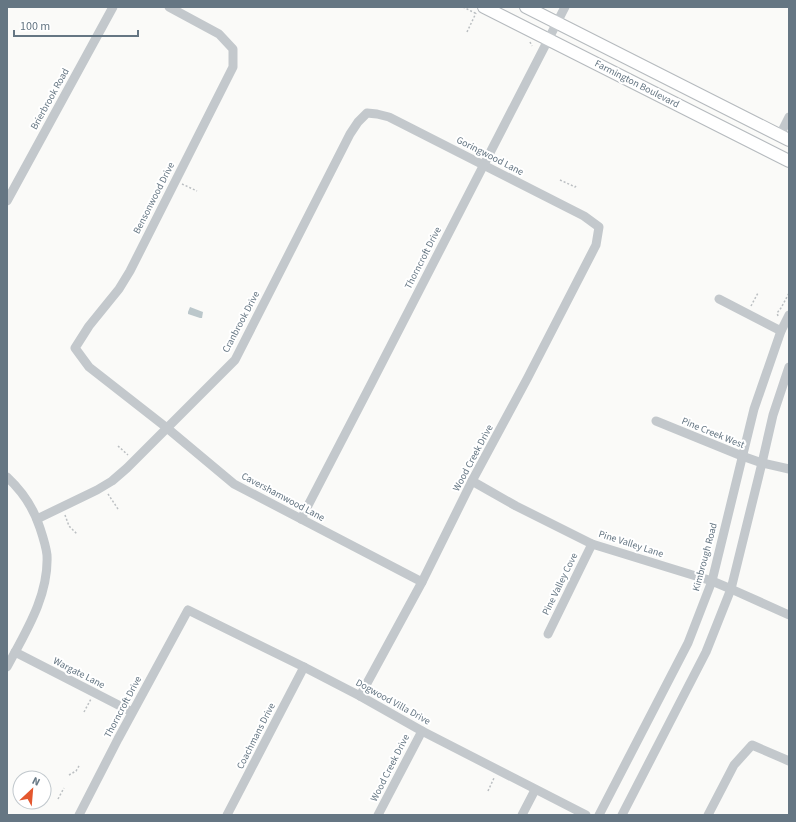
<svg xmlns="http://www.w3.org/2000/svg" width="796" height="822" font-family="'Source Sans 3',sans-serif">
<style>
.water{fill:#bbc7cb}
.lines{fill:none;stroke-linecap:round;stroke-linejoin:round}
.major-casing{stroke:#b5babe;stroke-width:14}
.path{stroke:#bbbfc2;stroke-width:1.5;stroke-dasharray:2 2;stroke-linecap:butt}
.minor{stroke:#c3c8cc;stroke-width:9}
.major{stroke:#fff;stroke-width:12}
.labels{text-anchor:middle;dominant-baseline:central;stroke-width:4;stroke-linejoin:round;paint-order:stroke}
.street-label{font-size:10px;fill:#657683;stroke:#fff}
</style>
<rect width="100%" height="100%" fill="#fafaf8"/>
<path class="water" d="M190,307L203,312L202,318H200L188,314V312Z"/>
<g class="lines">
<defs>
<g id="major">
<path d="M484,7L789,161"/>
<path d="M526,7L789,140"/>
</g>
</defs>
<use href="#major" class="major-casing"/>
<g class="path">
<path d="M463,7L477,14"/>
<path d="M467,32L476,13"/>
<path d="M530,42L532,46"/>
<path d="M560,180L573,186L575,187L577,185"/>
<path d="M182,184L197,191"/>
<path d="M751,306L758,293"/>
<path d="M778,316L777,313L781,308L789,293"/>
<path d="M118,446L128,455"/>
<path d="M108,494L118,509"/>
<path d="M65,515L69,526L77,534"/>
<path d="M84,712L91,699"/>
<path d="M69,775L76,771L79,766"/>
<path d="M488,791L494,778"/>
<path d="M58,799L64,788"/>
</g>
<g class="minor">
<path d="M169,7L219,34L233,49V67L130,271L119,289L89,326L75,348L89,367L167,428L234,484L422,582"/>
<path d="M780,135L789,117"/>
<path d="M7,201L113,7"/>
<path d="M719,299L781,331"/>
<path d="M656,421L742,456L762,463L789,469"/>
<path d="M7,477C22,491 34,509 40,528C43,537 46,546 47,555C49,596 25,633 7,667"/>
<path d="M472,481L516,506L592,544L712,581L731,589L789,615"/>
<path d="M37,519L97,490L112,481L127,468L235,360L350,134L358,122L367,113L377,114L389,117L584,216L599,227L596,245L527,379L472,481L422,582L360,696"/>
<path d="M301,519L370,386L565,7"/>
<path d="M548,634L592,544"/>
<path d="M15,652L132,712"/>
<path d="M79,815L118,739L188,610L304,667L360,696L422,731L586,815"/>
<path d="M227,815L304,667"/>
<path d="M378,815L422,731"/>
<path d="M522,815L535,790"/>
<path d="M599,815L688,643L712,581L754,409L781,331L789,315"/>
<path d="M622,815L706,652L731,589L762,463L773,415L789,367"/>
<path d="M708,815L734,765L752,745L789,761"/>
</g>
<use href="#major" class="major"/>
</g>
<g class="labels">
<g class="street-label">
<text transform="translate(637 84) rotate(27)">Farmington Boulevard</text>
<text transform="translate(50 99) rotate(-61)">Brierbrook Road</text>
<text transform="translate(490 156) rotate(27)">Goringwood Lane</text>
<text transform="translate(154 198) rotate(-63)">Bensonwood Drive</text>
<text transform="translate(423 258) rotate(-63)">Thorncroft Drive</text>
<text transform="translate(241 322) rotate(-62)">Cranbrook Drive</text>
<text transform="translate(713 433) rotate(22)">Pine Creek West</text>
<text transform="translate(473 458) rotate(-62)">Wood Creek Drive</text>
<text transform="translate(283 497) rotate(28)">Cavershamwood Lane</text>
<text transform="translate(631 544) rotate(18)">Pine Valley Lane</text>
<text transform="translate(705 557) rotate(-75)">Kimbrough Road</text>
<text transform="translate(560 584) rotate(-64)">Pine Valley Cove</text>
<text transform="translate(79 673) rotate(27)">Wargate Lane</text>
<text transform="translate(393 702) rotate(29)">Dogwood Villa Drive</text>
<text transform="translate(123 707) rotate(-62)">Thorncroft Drive</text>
<text transform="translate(256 736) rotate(-63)">Coachmans Drive</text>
<text transform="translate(390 768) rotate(-63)">Wood Creek Drive</text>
</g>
</g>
<rect width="796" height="822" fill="none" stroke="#657683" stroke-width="16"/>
<g transform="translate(32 790) rotate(26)"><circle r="19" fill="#ffffff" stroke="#c1c8cd"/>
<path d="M0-3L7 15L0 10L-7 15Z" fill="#e4572e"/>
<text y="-6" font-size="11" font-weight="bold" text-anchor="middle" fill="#657683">N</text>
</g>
<path d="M14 30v6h124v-6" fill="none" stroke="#657683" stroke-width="2"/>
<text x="20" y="30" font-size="12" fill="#657683" stroke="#ffffff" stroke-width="3" paint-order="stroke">100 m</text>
</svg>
